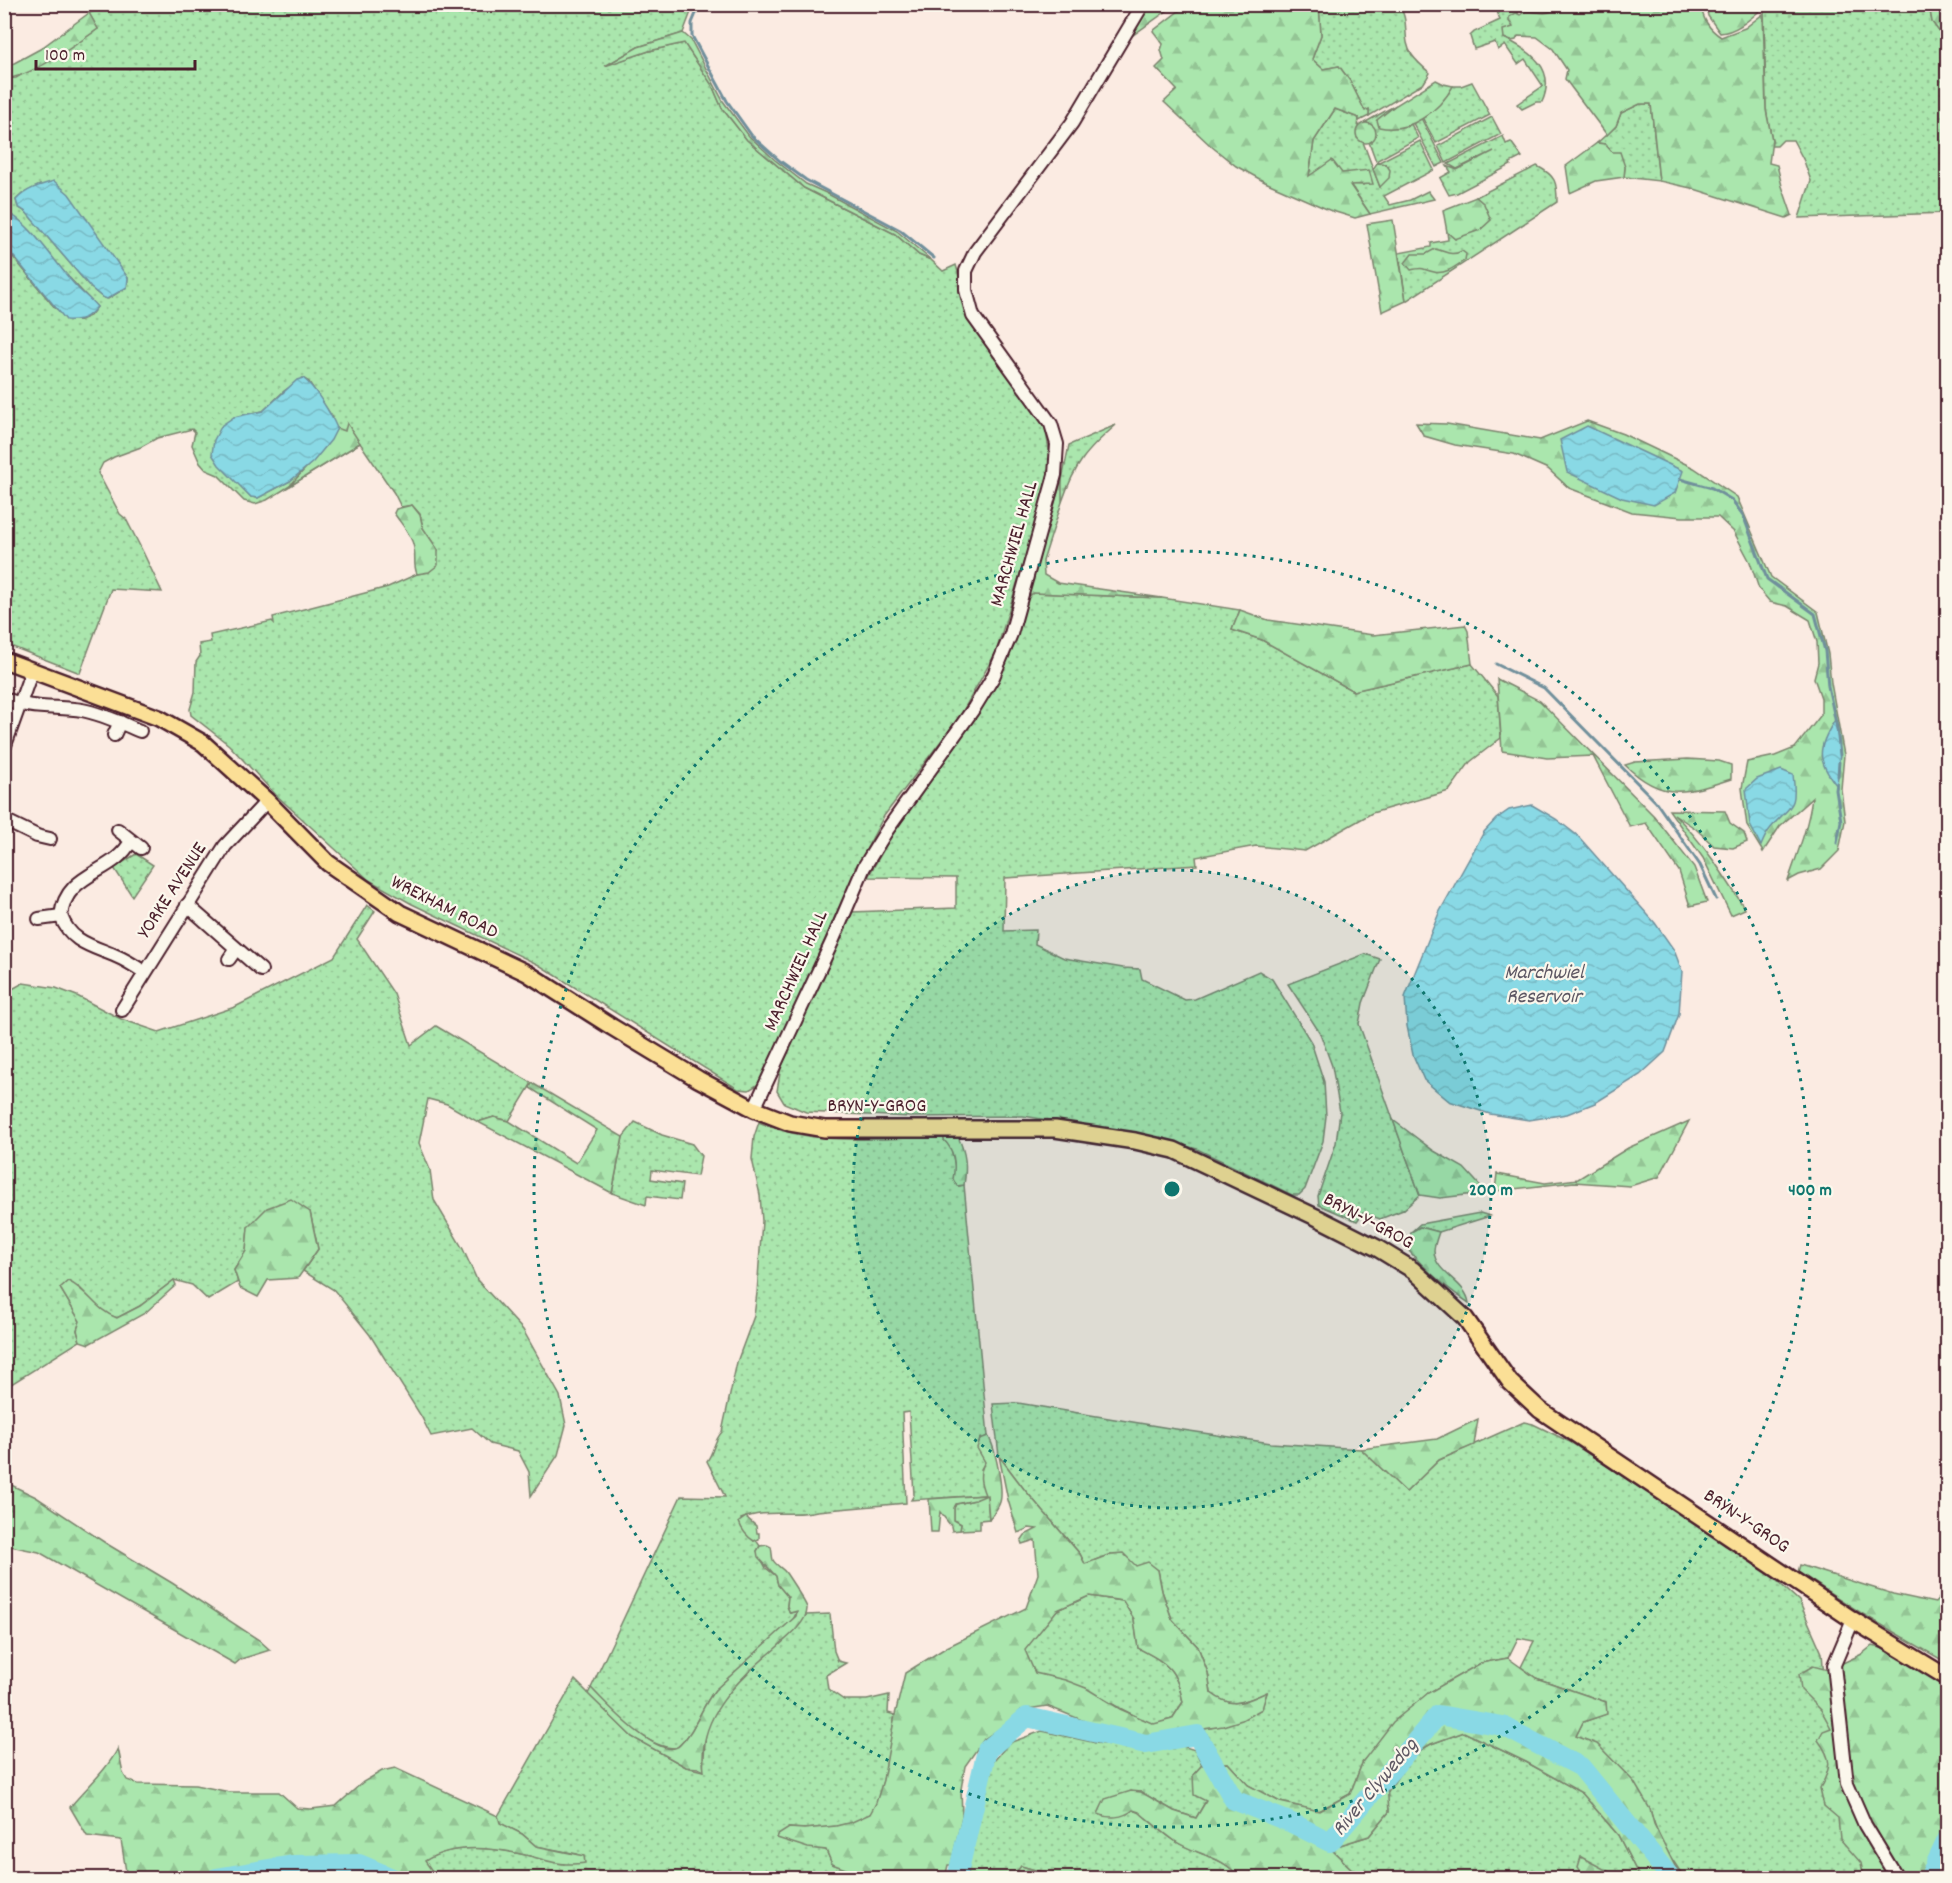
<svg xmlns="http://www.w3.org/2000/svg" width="1952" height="1883" font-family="Dekko,sans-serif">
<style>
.grass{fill:url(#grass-dots);stroke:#7a826c;stroke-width:1.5;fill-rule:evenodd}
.forest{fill:url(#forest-firs);stroke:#7a826c;stroke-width:1.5;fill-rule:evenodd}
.water{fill:url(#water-waves);stroke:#708f9b;stroke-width:1.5}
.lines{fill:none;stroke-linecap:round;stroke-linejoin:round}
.stream{stroke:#708f9b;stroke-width:3}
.river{stroke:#89d9e5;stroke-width:20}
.minor-casing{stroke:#4a1f2b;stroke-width:16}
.major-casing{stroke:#4a1f2b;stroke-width:20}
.minor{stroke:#fbf7ec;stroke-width:12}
.major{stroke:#fbdf96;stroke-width:15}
.ring{fill:none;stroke:#0f766e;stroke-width:3;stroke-dasharray:3 6}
.labels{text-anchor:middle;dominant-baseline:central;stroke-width:4.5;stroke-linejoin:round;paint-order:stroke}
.street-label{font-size:20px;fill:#4a1f2b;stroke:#fbf7ec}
.water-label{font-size:21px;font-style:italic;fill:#5d5763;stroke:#fbf7ec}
.centre{fill:#0f766e;stroke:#fbf7ec;stroke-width:3}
.ring-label{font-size:18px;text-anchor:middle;font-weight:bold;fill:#0f766e;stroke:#fbf7ec;stroke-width:4.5;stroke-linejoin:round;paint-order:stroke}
</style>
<defs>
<pattern id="grass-dots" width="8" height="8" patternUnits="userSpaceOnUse" patternTransform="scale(1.5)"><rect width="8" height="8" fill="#aae6ad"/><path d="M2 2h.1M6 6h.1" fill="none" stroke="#94c595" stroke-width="1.8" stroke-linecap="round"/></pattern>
<pattern id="forest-firs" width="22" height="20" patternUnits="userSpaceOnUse" patternTransform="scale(1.5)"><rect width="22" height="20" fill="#aae6ad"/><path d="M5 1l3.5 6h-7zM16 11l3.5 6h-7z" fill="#94c595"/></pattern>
<pattern id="water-waves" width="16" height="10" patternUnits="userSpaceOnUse" patternTransform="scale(1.5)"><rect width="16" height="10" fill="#89d9e5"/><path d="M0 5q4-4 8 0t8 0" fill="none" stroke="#78bac5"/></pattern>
</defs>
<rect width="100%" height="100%" fill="#fbebe2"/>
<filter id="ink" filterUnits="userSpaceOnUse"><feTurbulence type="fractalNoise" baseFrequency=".0167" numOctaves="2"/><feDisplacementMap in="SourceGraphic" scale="12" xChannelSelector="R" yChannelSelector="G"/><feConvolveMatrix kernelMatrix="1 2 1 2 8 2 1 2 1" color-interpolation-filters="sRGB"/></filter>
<g filter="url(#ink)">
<g class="grass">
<path d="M694,4L683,33L638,47L609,64L649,51L684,43L712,85L722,108L747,140L804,188L895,234L919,255L931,260L943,271L956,265C961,281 961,297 966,313L1045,427L1051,460L1039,512L996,652L960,716L884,816L857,867L762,1082L749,1090L738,1089L539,965L412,904L369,880L276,795L229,745L191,715L190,709L195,692L196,662L200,656L199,644L211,642L210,635L272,621L274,623L273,617L388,587L417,574L429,572L438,550L423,528L420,514L412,505L401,507L394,493L360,443L267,500L255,504L244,501L218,475L206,470L200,463L192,445L195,432L192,429L157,438L141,447L114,457L103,463L98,473L120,514L126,519L143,552L162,592L111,589L80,673L5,644L4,246L55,308L78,321L90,316L97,307L8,213H4L5,79L16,78L98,29L89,13L95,11L90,5ZM40,185L111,256L128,278L127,287L108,299L102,297L91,288L26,212L18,207L16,200L22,194ZM303,378L309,382L333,418L290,481L258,498L251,497L237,482L234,417L263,411L284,391Z"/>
<path d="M1319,5H1398C1411,19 1401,39 1412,55C1417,62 1423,67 1430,73L1424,83L1369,116V110L1365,112L1350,81L1339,66L1323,69L1312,59L1321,35Z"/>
<path d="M1505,5H1515L1519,15L1513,28L1504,38C1531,51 1557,69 1542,102H1536L1522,109L1517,104L1543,86L1525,59L1518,64L1505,45L1498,50L1495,42L1474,49L1470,36L1474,32L1500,20L1496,8Z"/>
<path d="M1519,5H1559L1553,12L1523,14Z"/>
<path d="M1764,5H1929L1932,22L1947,42V213L1799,218L1811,181L1804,161L1793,140H1783L1777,146H1771L1772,140L1766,110Z"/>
<path d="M1472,82L1490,115L1436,143L1422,117C1437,110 1445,99 1453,86H1461Z"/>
<path d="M1640,104H1651L1659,181L1624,177L1625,167L1605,144L1597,143L1616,126L1621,113Z"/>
<path d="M1396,105L1377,120L1407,127L1411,124L1418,138L1376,161L1369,142H1372L1367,122L1364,123Z"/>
<path d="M1335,109L1359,118L1357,138L1363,142L1380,187L1386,164L1377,163L1420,141L1434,170L1384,196L1390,205L1410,200L1428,191L1434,199L1370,214L1350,184L1364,185L1309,177L1314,141Z"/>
<path d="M1492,117L1501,134L1446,163L1438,146Z"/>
<path d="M1421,118L1444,163L1436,167L1413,123Z"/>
<path d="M1503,136L1506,144L1511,142L1522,157L1510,163L1511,165L1457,193L1449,195L1440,178L1451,172L1447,166L1457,170L1494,151L1457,169L1448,164Z"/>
<path d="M1537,166C1556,176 1557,182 1557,202L1406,301L1399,253L1431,247V243L1448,240L1447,232L1455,239L1484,204L1476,197Z"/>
<path d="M1116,425C1086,451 1075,464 1062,502L1061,485L1069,445Z"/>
<path d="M1033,593L1162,598L1240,610L1232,630L1262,640L1353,691L1472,664L1498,696L1501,738L1470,762L1449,791L1372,813L1305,851L1256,846L1196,857L1197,865L1005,878L1004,931L1036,930L1035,944L1064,958L1123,968L1140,969L1142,979L1185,1000L1195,999L1259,971L1272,979L1311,1042L1324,1082L1326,1116L1323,1141L1305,1189L1299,1195H1292L1197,1149L1149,1136L1023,1116L910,1117L806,1112L784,1103L777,1091L781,1067L852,912L956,908V878L868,877L892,835L994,684L1015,644L1025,600Z"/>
<path d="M136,854L153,865L132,896L114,868Z"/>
<path d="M367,905L375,911L357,939L394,994L411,1045L436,1026L532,1083L509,1121L494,1117L478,1122L447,1104L428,1099L419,1143L430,1170L434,1200L463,1249L477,1280L523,1330L560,1396L566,1425L558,1455L531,1496L529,1472L518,1451L490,1444L472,1428L431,1436L421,1416L370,1335L334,1290L303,1271L318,1249L310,1212L248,1227L246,1251L234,1270L238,1282L208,1300L192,1285L174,1280L140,1306L117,1318L104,1313L79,1287L60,1288L80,1321L77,1330L80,1341L5,1388V993L23,983L56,988L77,996L121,1019L159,1032L235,1007L334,957Z"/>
<path d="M1365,954L1380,959L1363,1003L1359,1024L1420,1195L1403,1210L1380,1219L1363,1213L1357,1221L1319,1205L1318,1196L1336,1143L1340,1112L1332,1066L1320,1033L1288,984Z"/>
<path d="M635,1122L662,1135L692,1144L701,1156L697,1176L652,1170L651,1179L682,1184L680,1200L647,1196L646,1205L612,1193L623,1137Z"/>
<path d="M759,1122C813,1147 886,1138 944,1137V1140L951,1147L959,1186L964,1185L988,1436L980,1440L985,1462L981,1469L987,1495L989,1519L980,1520V1529L960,1530L961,1524L954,1520V1508L956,1504L975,1500L984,1495L911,1500L914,1495L909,1412L902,1413L906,1503L817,1511C793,1517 765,1508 741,1519L754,1541L756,1540L760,1546L757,1551L766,1568L776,1576L778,1585L788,1597L787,1606L790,1613L797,1611L793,1620L715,1690C700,1708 695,1734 676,1748C643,1748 612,1710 591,1688L681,1496L725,1497L707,1461C714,1452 714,1440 722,1432L737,1362L754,1316L757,1293L762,1221L760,1195L752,1159L754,1137Z"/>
<path d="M1480,1213L1490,1216L1439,1232L1420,1227L1411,1232L1420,1224Z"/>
<path d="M1018,1403L1169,1428L1271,1443L1361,1449L1406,1492L1439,1460L1524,1422L1533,1424L1572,1443L1765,1570L1799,1601L1822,1653L1825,1689L1839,1785L1885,1878H1685C1670,1858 1656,1834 1650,1809L1576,1736L1583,1722L1606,1714V1702L1536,1678L1521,1667L1534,1641L1518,1638L1508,1658L1481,1663L1428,1693L1363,1761L1350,1794L1318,1811L1280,1802L1248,1785L1228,1763H1223L1204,1729C1226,1726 1242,1720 1261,1709L1267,1693C1243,1701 1234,1710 1211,1693L1208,1673L1198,1647L1172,1619L1162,1591L1158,1570L1136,1566L1111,1554L1085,1564L1080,1554L1024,1489L999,1456L993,1404Z"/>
<path d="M1089,1596L1123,1601L1134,1619L1138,1648C1168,1664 1176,1668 1183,1702L1172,1719L1154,1725C1114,1707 1079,1681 1035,1674L1024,1650L1057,1610Z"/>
<path d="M830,1614L834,1651L838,1661L846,1663L826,1675L828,1689L844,1700H867L889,1695L888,1713L895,1715C891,1735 883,1801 870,1814C856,1827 808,1830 789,1828L808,1847L826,1850L832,1864L870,1878H437L424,1861C463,1836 523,1854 564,1864L577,1854L536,1846L522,1834L500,1823L498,1816L575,1680L632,1737L686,1767L703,1771L706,1728L720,1703L740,1679L795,1629L806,1615Z"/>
<path d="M1042,1731L1096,1743L1143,1749L1179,1745L1195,1750L1202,1765L1193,1775L1206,1801L1196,1818L1174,1811L1141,1792L1127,1815L1133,1810L1139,1812C1151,1822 1162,1832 1175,1841C1195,1855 1225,1856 1239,1878H1067L1021,1866L1012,1878H969L967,1860L989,1767L1009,1743Z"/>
<path d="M1464,1732L1526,1762L1582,1793L1618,1835L1640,1878H1621L1617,1876L1581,1873L1585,1878H1361L1330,1848L1369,1836L1389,1812L1387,1793L1412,1755L1431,1744Z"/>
<path d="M358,1870L381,1878H310L324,1874Z"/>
</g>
<g class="forest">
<path d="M1188,4L1319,5L1321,35L1312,59L1323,69L1339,66L1350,81L1365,111L1369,109V116L1359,121V118L1335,109L1314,141L1309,176L1332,160L1342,173L1369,170L1373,184L1350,185L1370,214L1355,218L1329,210L1265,182L1236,166L1211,146L1164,102L1177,90L1156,68L1164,60L1161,50L1163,44L1153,31Z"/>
<path d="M1559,4L1702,5C1701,18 1710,30 1721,37L1745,28L1763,14L1766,110L1772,140L1769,163L1777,165L1782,186L1792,215L1786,218L1691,188L1659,181L1651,104H1640L1621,113L1616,126L1607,135L1565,79L1567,70L1553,49L1537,37L1518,36L1516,40L1511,41L1504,38L1503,30L1513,27L1509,21V17L1516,13L1520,15L1526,11C1540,11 1549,18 1559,4Z"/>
<path d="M1148,5H1175L1133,35L1136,25Z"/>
<path d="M1706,5V4L1764,5L1763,8C1751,18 1737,32 1720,33L1708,16Z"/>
<path d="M1929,5H1947V42L1932,22Z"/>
<path d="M89,13L98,29C74,46 33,76 5,79V68L40,49Z"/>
<path d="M683,33L691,40L723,101L749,136L775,160L806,184L826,193L897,231L931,260L919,255L895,234L804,188L747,140L722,108L712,85L684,43L649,51L605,66L638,47Z"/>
<path d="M1436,80L1444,84L1453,86C1439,111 1410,134 1379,127L1377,120L1396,105Z"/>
<circle cx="1366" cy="133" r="10"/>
<path d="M1597,143L1605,144L1612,152H1620L1625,167L1624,177L1596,181L1570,193L1566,166Z"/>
<path d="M1377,163L1386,164L1390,170L1389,178L1380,187L1373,169Z"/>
<path d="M1476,197L1484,204L1491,220L1480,230L1455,239L1447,232L1443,210Z"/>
<path d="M1393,220L1406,301L1382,312L1367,224Z"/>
<path d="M1435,249C1446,251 1450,257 1462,251L1466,254L1465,260C1456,266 1445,275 1434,272C1421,269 1425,267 1411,270L1405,263L1412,254H1426Z"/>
<path d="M1587,421L1623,434L1694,468L1737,497L1771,577L1818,612L1828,654L1831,683L1844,755L1841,789L1845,821L1839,851L1821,869L1799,875L1788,881C1797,854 1808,828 1812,798L1780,826L1763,852L1747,826L1742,788L1747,762L1775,756L1795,748L1821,715V698L1814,678L1818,663L1817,642L1810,620L1787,606L1770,602L1759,589L1750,562L1734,532L1718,517H1682L1632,512L1569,488L1548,469L1514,454L1455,445L1424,436L1416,423L1447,424L1540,440Z"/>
<path d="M347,423L360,443L290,486C306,466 325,451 337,428L345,431Z"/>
<path d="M1062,479V502L1043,561L1044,575L1058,583L1162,598L1033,593L1025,600Z"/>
<path d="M412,505L420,515L423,528L438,550V565L429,572L417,574C413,565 416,558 414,548C412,535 401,524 394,513L396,509Z"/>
<path d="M1240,610L1268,620L1373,635L1465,625L1468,631L1472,664L1353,691L1262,640L1232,630Z"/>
<path d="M1497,679L1540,701L1654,816L1694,867L1707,902L1690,906L1679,871L1646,823L1630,827L1593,756L1547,758L1502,751Z"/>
<path d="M1688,759L1719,761L1731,765V779C1685,794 1662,801 1625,765L1635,762Z"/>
<path d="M1669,810L1725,811L1730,823L1744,833L1747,842L1733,848L1714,846L1696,829L1674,814C1703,842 1724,875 1745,909L1731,915L1703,858Z"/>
<path d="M532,1083L623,1137L612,1193L478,1122L494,1117L509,1121L576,1163L597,1130L530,1088Z"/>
<path d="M1393,1120L1434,1151L1464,1168L1484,1190L1483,1193L1440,1198L1420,1195Z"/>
<path d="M1689,1121L1659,1177L1630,1186L1574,1182L1496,1191L1495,1190L1497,1174L1545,1183L1578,1179L1628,1148Z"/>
<path d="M944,1135L958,1137C966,1153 967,1167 964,1185L957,1186L953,1179C956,1164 955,1151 944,1140Z"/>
<path d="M291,1199L310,1212L318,1249L298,1278L268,1280L258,1297L240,1288L234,1270L246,1251L248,1227L267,1208Z"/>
<path d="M1420,1227L1439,1232C1437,1238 1434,1246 1434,1251C1435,1274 1466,1281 1469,1303C1446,1288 1427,1271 1409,1251L1411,1232Z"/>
<path d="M174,1280L176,1285L145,1313L89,1344L80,1341L77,1330L80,1321L60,1288L68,1281C89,1291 95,1310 117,1318L140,1306Z"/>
<path d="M1478,1419L1474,1445L1439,1460L1406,1492L1361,1449L1437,1439Z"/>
<path d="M988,1436C995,1446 1004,1490 1000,1502C998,1509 993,1514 989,1519L987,1495L975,1500L956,1504L954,1508V1520L961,1524L960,1530L952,1531L951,1526L940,1512L938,1532H931L929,1499L985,1495C980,1482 978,1474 985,1462L977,1448L980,1439Z"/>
<path d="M999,1456L1024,1489L1080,1554L1085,1564L1111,1554L1123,1553L1136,1566L1148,1562L1158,1570L1162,1591L1172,1619L1198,1647L1208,1673L1211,1693C1233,1710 1244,1702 1267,1692L1262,1709L1242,1720L1223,1726L1146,1738L1092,1724L1047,1706L1021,1710L1013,1720L984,1739L965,1766L961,1789L962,1816L951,1865H948L945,1878H870L832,1864L826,1850L808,1848L777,1838L778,1835L789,1828L804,1829L836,1826L852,1822L870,1814L876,1803L883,1780L895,1715L905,1673L947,1647L1026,1608L1038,1574L1035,1540L1022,1544L1021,1541L1025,1535L1037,1529L1029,1528L1018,1533L1008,1500ZM1089,1596L1123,1601L1134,1619L1138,1648C1168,1664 1176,1668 1183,1702L1172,1719L1154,1724L1120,1709L1086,1688L1065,1680L1035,1673L1025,1650L1057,1610Z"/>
<path d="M5,1482L36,1497L107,1544L172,1583L259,1640L270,1650L241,1659L235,1664L39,1552L5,1545Z"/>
<path d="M746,1517L756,1526L757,1533H759V1539L754,1541C746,1536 742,1531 739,1522Z"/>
<path d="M767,1545L771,1547C772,1551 772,1557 773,1560C776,1566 783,1568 786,1573C790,1579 806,1603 807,1608C809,1642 691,1684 704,1771L698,1768L686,1767L632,1737L588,1694L591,1688C604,1701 661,1764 680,1745C696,1730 701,1707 715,1690L796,1616L797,1611L790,1613L787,1606L788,1597L778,1585L776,1576L758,1557L757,1551L760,1546Z"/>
<path d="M1800,1565L1893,1594L1935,1603L1947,1589V1663L1861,1613L1798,1572Z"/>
<path d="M1872,1646C1899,1650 1925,1671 1947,1685V1878H1864L1861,1863L1840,1839L1838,1818L1824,1806L1820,1788C1832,1767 1832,1759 1818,1740L1823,1731L1831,1728L1821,1710L1801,1690L1799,1674L1813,1666L1828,1670L1862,1654Z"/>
<path d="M1508,1658L1536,1678L1606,1702L1607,1714L1583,1722L1576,1736L1597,1744L1634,1782L1650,1809L1654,1824L1675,1866L1685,1878H1640L1618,1835L1582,1793L1526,1762L1464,1732L1431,1744L1386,1770L1389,1812L1369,1836L1330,1848L1361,1878H1239C1225,1856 1195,1855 1175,1841C1162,1832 1151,1822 1139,1812L1133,1810C1123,1818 1109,1819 1098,1814L1105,1799L1131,1791L1141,1792L1174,1811L1196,1818L1206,1801L1194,1795L1193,1775L1202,1765L1228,1763L1248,1785L1280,1802L1319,1811L1350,1794L1363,1761L1393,1722L1428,1693L1481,1663Z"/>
<path d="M118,1748L123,1773L127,1780L138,1784L195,1785L230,1792H279L297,1808L311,1809L336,1806L363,1782L382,1771L395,1768L498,1816L500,1823L522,1834L536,1846L584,1856L585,1863C579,1864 572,1864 566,1864C554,1864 541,1859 530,1856C497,1848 454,1842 425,1861L437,1878H381L358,1870L324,1874L310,1878H127L121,1840L87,1836L70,1807C85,1789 108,1769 118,1748Z"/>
<path d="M1581,1857L1617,1876L1621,1878H1585L1578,1867Z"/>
<path d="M1021,1866L1058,1877V1878H1012Z"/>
</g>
<g class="water">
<path d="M54,181L69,194L128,278L127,287L107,299L102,297L91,288L26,212L18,207L16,200C26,189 40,185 54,181Z"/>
<path d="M5,213C26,215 60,270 77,287C83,294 91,299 97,307C88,318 81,321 66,320L5,246Z"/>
<path d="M303,378C315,387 331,414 337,428L331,440L313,462L290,481L258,498L251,497L219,465L212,454L214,440L222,425L234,417L263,411L297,380Z"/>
<path d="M1587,426L1683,471L1675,493L1654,505L1622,498L1567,472L1560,440Z"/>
<path d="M1835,720L1840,752L1837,786C1816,760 1817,748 1835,720Z"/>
<path d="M1781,770L1793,775C1798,812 1789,804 1770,829C1766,834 1763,841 1761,846L1750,825L1746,789L1757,779Z"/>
<path d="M1532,805L1556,819L1578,836L1655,923L1674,950L1682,971L1679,1014L1665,1052L1640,1075L1595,1103L1567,1114L1529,1120L1490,1114L1449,1101L1424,1080L1413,1055L1407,1026L1405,997L1439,913L1484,832L1496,819L1509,810Z"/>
</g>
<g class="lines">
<g class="stream">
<path d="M700,4L692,23V36L727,101L752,136L780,161L806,180L900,230L934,258"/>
<path d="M1680,479L1712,488L1732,500L1743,515L1767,579L1815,614L1825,651L1828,686L1837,728L1840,755"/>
<path d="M1496,664L1544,688L1656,802L1700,865L1716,899"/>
<path d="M1838,776L1839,762"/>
<path d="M1837,843L1841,821L1836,790L1837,783"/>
</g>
<g class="river">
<path d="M216,1878L293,1865L359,1864L392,1878"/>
<path d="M957,1878L987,1750L1027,1717L1146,1744L1197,1735L1234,1800L1292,1823L1330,1842L1438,1715L1503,1726L1581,1767L1671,1878"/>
<path d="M1929,1878L1948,1838"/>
</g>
<defs>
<g id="minor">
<path d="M4,698C30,710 55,706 82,710C103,714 121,723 140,731"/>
<path d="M114,735L120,722"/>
<path d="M4,748L32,670"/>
<path d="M4,820L37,836L50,839"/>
<path d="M118,830L141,848"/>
<path d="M187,905L261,970"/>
<path d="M61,916C66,871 113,875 131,841"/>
<path d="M39,919L61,916C70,942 92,946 116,956C126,960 135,966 144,972"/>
<path d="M229,959L236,949"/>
<path d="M122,1010L225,846L267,801"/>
<path d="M754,1109L832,942L864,867L887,830L974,708L993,677L1011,634L1055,475L1057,444L1051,424L973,316L966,290V271L975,252L1072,123L1143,4"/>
<path d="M1853,1620L1834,1665L1847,1784L1865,1825L1897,1878"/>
</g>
<path id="major" d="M4,660L159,718L203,743L267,801L328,863L400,913L527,973L612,1027L698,1079L754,1109L790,1123L825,1129H1055L1135,1141L1174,1150L1318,1218L1377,1248L1413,1270L1465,1318L1510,1382L1540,1410L1853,1620L1948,1678"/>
</defs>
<use href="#minor" class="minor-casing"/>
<use href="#major" class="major-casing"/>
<use href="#minor" class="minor"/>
<use href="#major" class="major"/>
</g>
</g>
<circle cx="1172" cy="1189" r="319" fill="#0f766e" fill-opacity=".12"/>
<g class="ring">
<circle cx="1172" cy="1189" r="319"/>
<circle cx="1172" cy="1189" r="638"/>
</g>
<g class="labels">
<g class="street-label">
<text transform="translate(1015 544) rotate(-74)">MARCHWIEL HALL</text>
<text transform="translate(173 891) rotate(-57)">YORKE AVENUE</text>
<text transform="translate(444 908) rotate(27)">WREXHAM ROAD</text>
<text transform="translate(797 971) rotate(-66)">MARCHWIEL HALL</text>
<text x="877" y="1107">BRYN-Y-GROG</text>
<text transform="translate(1368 1222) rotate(28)">BRYN-Y-GROG</text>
<text transform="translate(1746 1522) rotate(34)">BRYN-Y-GROG</text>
</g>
<g class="water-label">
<text x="1544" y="974">Marchwiel<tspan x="1544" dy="24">Reservoir</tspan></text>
<text transform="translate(1376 1788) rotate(-50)">River Clywedog</text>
</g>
</g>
<circle cx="1172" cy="1189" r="9" class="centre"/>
<g class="ring-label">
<text x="1491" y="1195">200 m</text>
<text x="1810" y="1195">400 m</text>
</g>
<rect width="1952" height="1883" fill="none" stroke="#fbf7ec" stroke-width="24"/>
<rect x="12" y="12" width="1928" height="1859" fill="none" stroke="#4a1f2b" stroke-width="2" filter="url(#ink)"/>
<path d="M36 60v9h159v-9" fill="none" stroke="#4a1f2b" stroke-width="3"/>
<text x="45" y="60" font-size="18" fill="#4a1f2b" stroke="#fbf7ec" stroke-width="4.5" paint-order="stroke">100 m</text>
</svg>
